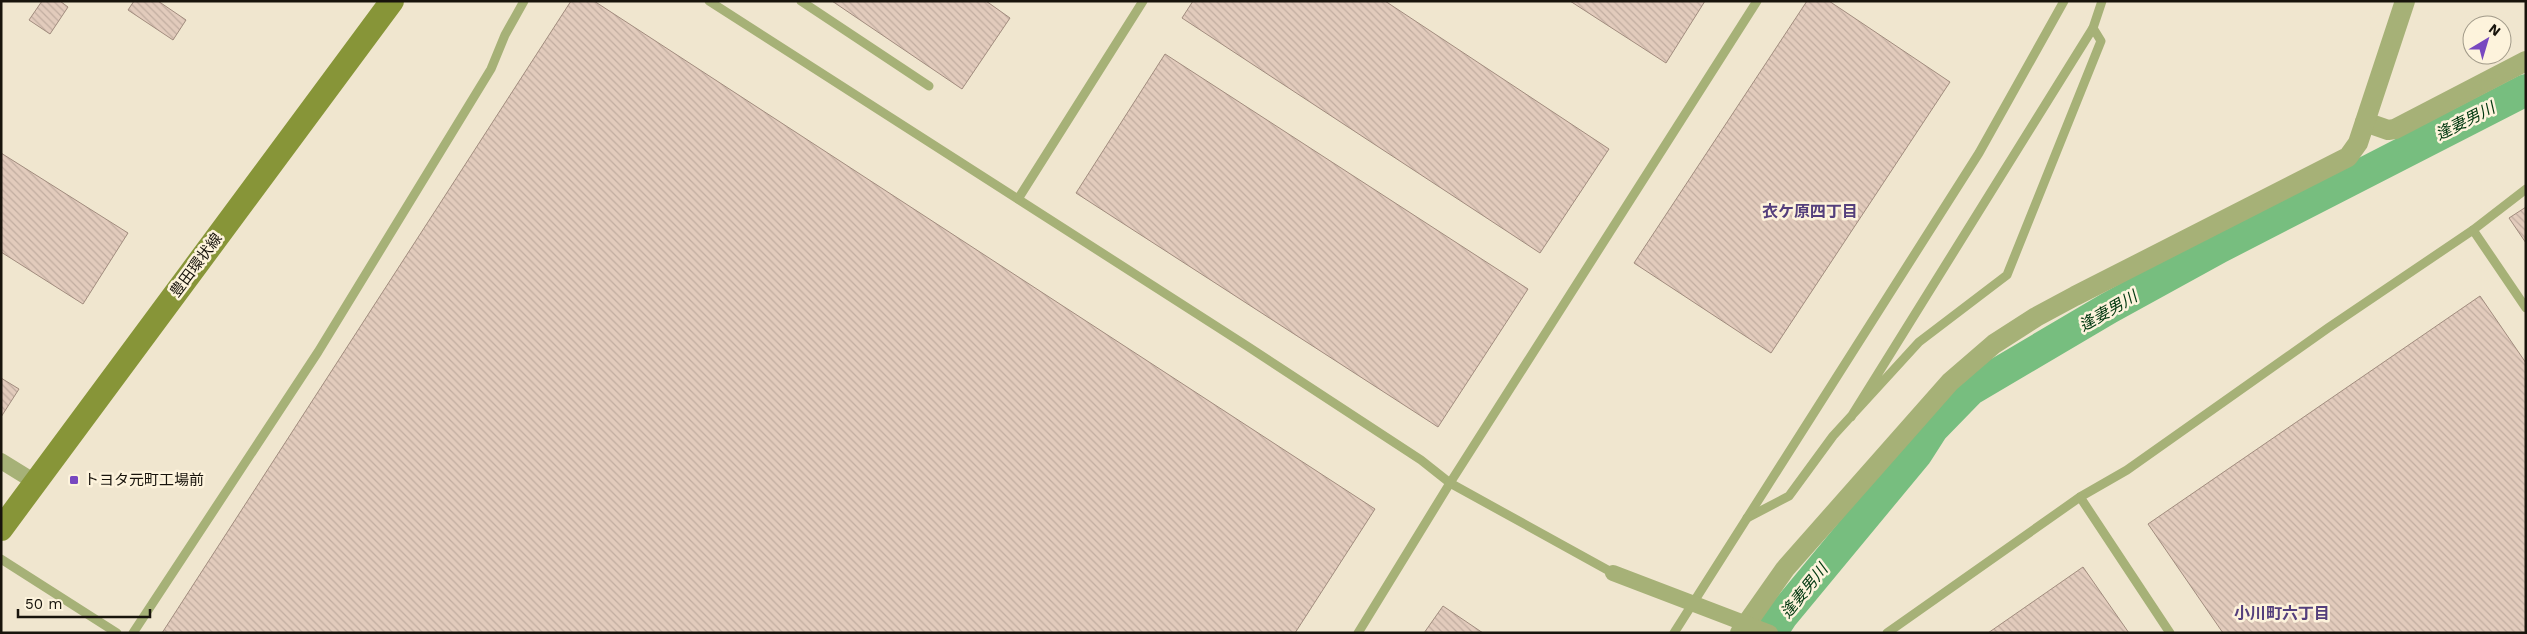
<svg xmlns="http://www.w3.org/2000/svg" width="2527" height="634" font-family="'Work Sans','Noto Sans JP',sans-serif">
<style>
.lines{fill:none;stroke-linecap:round;stroke-linejoin:round}
.river{stroke:#77be7f;stroke-width:32}
.building{fill:url(#building-back-hatch);stroke:#a18c7e}
.service{stroke:#a6b177;stroke-width:9}
.minor{stroke:#a6b177;stroke-width:16}
.tertiary{stroke:#a6b177;stroke-width:20}
.secondary{stroke:#879538;stroke-width:24}
.minor-bridge{stroke:#a6b177;stroke-width:16}
.poi-dot{fill:#7848c0;stroke:#fdf3dc;stroke-width:2}
.labels{text-anchor:middle;dominant-baseline:central;stroke-width:5;stroke-linejoin:round;paint-order:stroke}
.street-label{font-size:15px;fill:#18140c;stroke:#fdf3dc}
.poi-label{font-size:15px;fill:#18140c;stroke:#fdf3dc;text-anchor:start}
.water-label{font-size:16px;font-style:italic;fill:#01380f;stroke:#fdf3dc}
.neighbourhood-label{font-size:16px;font-weight:bold;fill:#543f7c;stroke:#fdf3dc}
</style>
<defs>
<pattern id="building-back-hatch" width="6" height="6" patternUnits="userSpaceOnUse" patternTransform="scale(1.25)"><rect width="6" height="6" fill="#e2cbbc"/><path d="M-1 5l2 2M0 0l6 6M5-1l2 2" fill="none" stroke="#c1ada0"/></pattern>
</defs>
<rect width="100%" height="100%" fill="#f0e6cf"/>
<g class="lines">
<path class="river" d="M1771,633L1782,616L1917,453L1933,428L1970,390L2109,308L2220,247L2526,90"/>
</g>
<g class="building">
<path d="M42,1H60L68,7L50,34L29,20Z"/>
<path d="M134,1H158L186,20L173,40L128,10Z"/>
<path d="M571,1H594L1375,509L1295,633H162Z"/>
<path d="M832,1H986L1010,18L962,89Z"/>
<path d="M1193,1H1385L1609,149L1540,253L1182,18Z"/>
<path d="M1570,1H1705L1666,63Z"/>
<path d="M1807,1H1829L1950,82L1771,353L1634,263Z"/>
<path d="M1165,54L1528,289L1438,427L1076,193Z"/>
<path d="M1,153L128,233L83,304L1,252Z"/>
<path d="M2526,207V243L2509,218Z"/>
<path d="M2480,296L2526,363V633H2223L2148,524Z"/>
<path d="M1,378L19,389L1,417Z"/>
<path d="M2083,567L2129,633H1988Z"/>
<path d="M1443,606L1483,633H1424Z"/>
</g>
<g class="lines">
<g class="service">
<path d="M709,1L1247,346L1421,460L1450,483L1613,573"/>
<path d="M801,1L929,86"/>
<path d="M2093,28L2102,1"/>
<path d="M1018,199L1143,1"/>
<path d="M2473,230L2526,308"/>
<path d="M2080,497L2170,633"/>
<path d="M1747,518L1789,496L1833,436L1919,342L2007,275L2101,41L2093,28L1851,417"/>
<path d="M1,559L117,633"/>
<path d="M133,633L318,352L491,69L505,35L524,1"/>
<path d="M1358,633L1450,483L1757,1"/>
<path d="M1674,633L1979,153L2064,1"/>
<path d="M1887,633L2080,497L2127,470L2328,328L2473,230L2526,189"/>
</g>
<path class="minor" d="M1,461L35,482"/>
<g class="tertiary">
<path d="M2365,122L2388,130L2395,129L2526,61"/>
<path d="M1740,633L1785,569L1950,382L1994,344L2036,317L2075,296L2348,157L2358,143L2405,1"/>
</g>
<path class="secondary" d="M1,529L392,1"/>
<path class="minor-bridge" d="M1613,573L1770,633"/>
</g>
<rect class="poi-dot" x="69" y="475" width="10" height="10" rx="2.5"/>
<g class="labels">
<g class="street-label">
<text transform="translate(196 265) rotate(-53)">豊田環状線</text>
</g>
<g class="poi-label">
<text x="84" y="480">トヨタ元町工場前</text>
</g>
<g class="water-label">
<text transform="translate(2465 121) rotate(-27)">逢妻男川</text>
<text transform="translate(2108 311) rotate(-30)">逢妻男川</text>
<text transform="translate(1804 591) rotate(-51)">逢妻男川</text>
</g>
<g class="neighbourhood-label">
<text x="1810" y="211">衣ケ原四丁目</text>
<text x="2282" y="613">小川町六丁目</text>
</g>
</g>
<rect width="2527" height="634" fill="none" stroke="#18140c" stroke-width="5"/>
<g transform="translate(2487 40) rotate(38)"><circle r="24" fill="#fdf3dc" stroke="#a19a89"/>
<path d="M0-4L9 19L0 12L-9 19Z" fill="#7848c0"/>
<text y="-8" font-size="14" font-weight="bold" text-anchor="middle" fill="#18140c">N</text>
</g>
<path d="M18 609v8h132v-8" fill="none" stroke="#18140c" stroke-width="2.5"/>
<text x="25" y="609" font-size="15" fill="#18140c" stroke="#fdf3dc" stroke-width="4" paint-order="stroke">50 m</text>
</svg>
